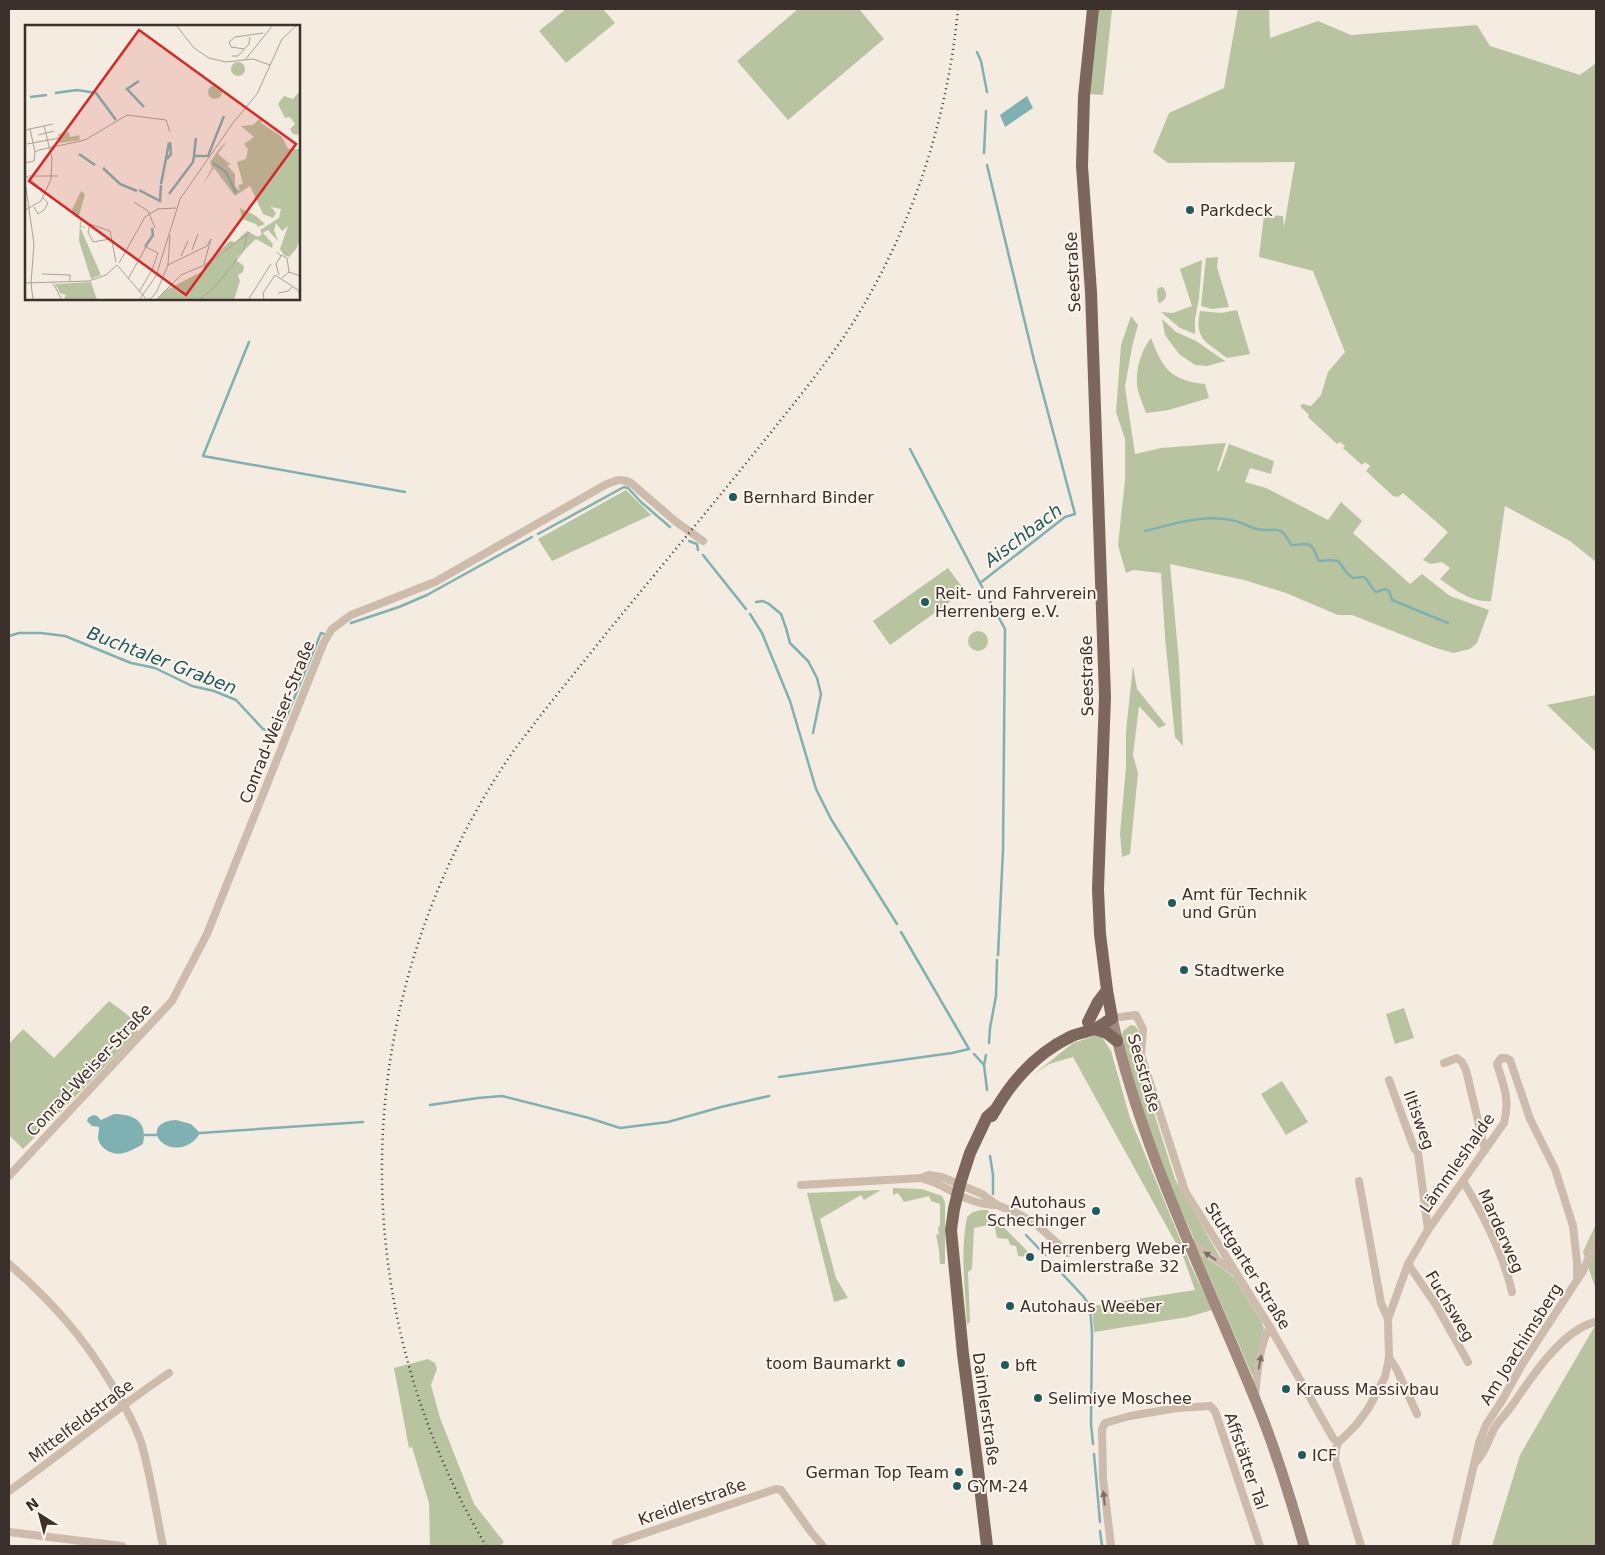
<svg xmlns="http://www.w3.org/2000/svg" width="1605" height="1555" font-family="'DejaVu Sans',sans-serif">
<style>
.green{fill:#b8c4a0}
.water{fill:#7fb0b2}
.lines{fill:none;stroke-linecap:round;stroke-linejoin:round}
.stream{stroke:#7fb0b2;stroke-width:2.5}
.street{stroke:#cdbbac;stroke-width:8}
.secondary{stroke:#a18a7d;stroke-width:11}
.primary{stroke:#7d675c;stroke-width:12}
.rail{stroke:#3b302b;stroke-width:2.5;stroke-dasharray:1 4;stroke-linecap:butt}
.oneway{fill:#7d6f65}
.poi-dot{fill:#1f5a5e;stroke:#fbf5ee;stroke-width:2}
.labels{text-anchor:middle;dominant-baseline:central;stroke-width:4;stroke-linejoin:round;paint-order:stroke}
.poi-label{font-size:16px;fill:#3b302b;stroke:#fbf5ee;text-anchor:start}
.street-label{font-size:16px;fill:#3b302b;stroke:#fbf5ee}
.water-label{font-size:18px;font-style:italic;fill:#1f5a5e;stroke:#fbf5ee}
.inset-river{fill:none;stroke:#7fb0b2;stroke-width:2.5}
.inset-road{fill:none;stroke:#aaa098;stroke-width:1}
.view{fill:#d62828;fill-opacity:0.15;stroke:#d62828;stroke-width:2.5}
.inset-edge{fill:none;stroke:#3b302b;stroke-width:2.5}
</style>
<rect width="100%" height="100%" fill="#f4ebe1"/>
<g class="green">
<path d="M566,9H603L615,23L566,63L539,31Z"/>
<path d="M798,9H859L884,39L788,120L737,61Z"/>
<path d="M1097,9H1112L1103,95L1087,94Z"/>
<path d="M1238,9H1269L1270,38L1318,21L1351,35L1477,25L1490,46L1580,75L1596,63V562L1570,541L1505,506L1491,601C1472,603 1454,589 1440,579L1450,568L1442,562L1431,564L1423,560L1448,532L1403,493L1398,497L1393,496L1366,471L1370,466L1365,462L1362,465L1343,448L1345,446L1340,442L1337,444L1308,417L1309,415L1300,406L1303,404L1311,406L1321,395L1328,372L1345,352L1313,271L1259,257L1264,215L1283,216L1284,227L1295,162L1168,163L1153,152L1169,113L1224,88Z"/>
<path d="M1218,257L1217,267L1229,307L1212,309L1201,306L1206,258Z"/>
<path d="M1202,260L1199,298L1195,319V334L1180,328L1161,312L1173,313L1192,306L1180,269Z"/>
<path d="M1162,287C1166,290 1167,294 1165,299L1160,303L1158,302L1157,292L1158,288Z"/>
<path d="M1237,310L1250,354L1227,358C1207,342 1194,340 1200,311L1221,313Z"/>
<path d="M1131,316L1138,325L1132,347L1125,387L1135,454L1161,448L1226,443L1217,471H1219L1229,444L1274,461L1271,474L1250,468L1245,482L1266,488L1328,520L1341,502L1362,521L1353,533L1410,584L1422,574L1450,596L1489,610L1477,643L1470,649L1453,653L1433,647L1352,615H1338L1286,593L1244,580L1170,564L1179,662L1183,746L1175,737L1165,637L1161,573L1133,570L1126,573L1118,545L1125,480V439L1116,412L1121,345Z"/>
<path d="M1162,319L1176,332L1196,341L1225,361L1207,366L1195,365L1179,354L1165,335Z"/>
<path d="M1151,338C1163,369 1170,380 1205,384L1209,398L1169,410L1146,413C1143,404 1138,394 1137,385C1136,368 1141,351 1151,338Z"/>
<path d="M626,490L651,515L552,561L538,539Z"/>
<path d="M948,568L965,591L890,645L873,621Z"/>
<circle cx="978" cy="641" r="10"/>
<path d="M1133,666L1137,689L1166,725L1159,728L1139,706L1133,755L1138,773L1130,854L1122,857L1120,834L1126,767V731Z"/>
<path d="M1596,695V752L1547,705Z"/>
<path d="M109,1001C119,1009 137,1019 138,1032L83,1089L23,1149L9,1135V1044L23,1029L54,1058Z"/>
<path d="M1404,1008L1414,1038L1395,1044L1386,1014Z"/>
<path d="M1131,1025L1135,1026L1138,1030L1136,1050L1137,1059L1175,1179L1221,1259L1195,1241L1171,1188L1148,1126L1128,1066L1122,1034L1124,1030Z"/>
<path d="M1100,1034L1111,1051L1130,1118L1192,1268L1212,1310L1188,1317L1094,1332L1092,1306L1195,1290L1183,1256L1073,1057L1049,1064L1034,1074L1073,1043Z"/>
<path d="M1282,1081L1308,1122L1286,1135L1261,1094Z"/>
<path d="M893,1188L922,1189L942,1196L945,1202V1264H940L939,1250L936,1235L939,1234L938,1228L940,1225V1204L931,1201L929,1196L904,1202L898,1193L893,1195Z"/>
<path d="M881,1190L864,1200L861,1195L820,1219L836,1278L848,1298L834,1302L807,1193Z"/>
<path d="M981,1210H987L991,1214L1033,1257L1018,1256L1016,1246L1010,1245L1008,1239L997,1238L994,1224L974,1228L972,1269L968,1272L970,1322L967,1325C965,1289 960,1252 967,1217L973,1212Z"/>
<path d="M1596,1224V1290L1583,1252Z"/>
<path d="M1199,1253L1234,1277L1262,1322L1264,1328L1253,1377Z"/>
<path d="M1596,1324V1546H1492L1520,1455Z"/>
<path d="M428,1359L435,1363L437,1369L431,1385L440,1418L474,1504L504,1542L500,1546H430L429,1503L412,1447L409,1448L394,1368Z"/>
</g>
<g class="water">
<path d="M1027,96L1033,108L1005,127L1000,115Z"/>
<path d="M114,1114C134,1114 148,1122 143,1144C131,1151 118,1159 105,1149C102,1147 99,1143 98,1139C98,1136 99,1130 99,1127L92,1126L87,1121L88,1118L93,1115L97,1116L101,1120Z"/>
<path d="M176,1120L191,1124L200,1133C196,1140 190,1145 182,1147C156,1152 144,1121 176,1120Z"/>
</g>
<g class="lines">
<g class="stream">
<path d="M977,52L981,61L987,92"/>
<path d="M984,153L986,111"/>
<path d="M987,165L1034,360L1075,514L1065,517L980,583L1005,629L1003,850L998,955"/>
<path d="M249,342L203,456L405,492"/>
<path d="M910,449L980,583"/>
<path d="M1145,531C1173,524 1206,513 1235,521C1243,523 1249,527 1257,529C1276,533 1280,522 1291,545L1308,544L1313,548L1319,561C1349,558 1334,564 1353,578L1364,577C1370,581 1370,588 1376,592L1385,589L1389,591L1392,600L1448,623"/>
<path d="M538,534L624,487L628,488L641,502L670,527"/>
<path d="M689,541L697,544L698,550"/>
<path d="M703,555L746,609"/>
<path d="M756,602L763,601L769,604L781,614L786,628L790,643L808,661L817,678L821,694L813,733"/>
<path d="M750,614L762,633L790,701L816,789L831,819L897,924"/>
<path d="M351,623L399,607L427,595L532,537"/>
<path d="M9,636L19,633H41L65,636L131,663L155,668L192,686L214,691L236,700L263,729L270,731L281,725L286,718L321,633L324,634"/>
<path d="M989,1043L990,1028L996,996L997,960"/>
<path d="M974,1054L984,1065"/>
<path d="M986,1055L984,1065L987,1090"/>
<path d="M779,1077L952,1053L969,1049L901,932"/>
<path d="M430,1105L478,1098L502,1096L589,1118L620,1128L668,1122L721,1107L769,1096"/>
<path d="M200,1133L363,1122"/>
<path d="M145,1135H156"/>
<path d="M990,1156L993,1175V1194"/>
<path d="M1026,1235L1045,1255"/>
<path d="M1052,1263L1083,1296L1090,1306L1092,1333L1091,1424L1093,1444"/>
<path d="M1094,1454L1100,1522"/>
<path d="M1100,1531L1102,1546"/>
</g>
<g class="street">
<path d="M1112,1018L1136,1015L1143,1029L1141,1055L1185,1191L1270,1327L1333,1438L1338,1443L1336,1449L1335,1460L1361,1546"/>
<path d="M1444,1063L1457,1058L1462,1062L1466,1070L1485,1150"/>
<path d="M1389,1080L1414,1148L1418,1153L1428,1230"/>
<path d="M9,1176L172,1001L207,934L324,642L332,629L351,615L435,582L605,485C616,480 620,478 631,483L675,521L703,541"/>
<path d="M921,1178C927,1180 934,1182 940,1185C957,1194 977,1206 997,1205"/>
<path d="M1359,1181L1381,1303L1388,1319"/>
<path d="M1463,1181C1484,1216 1503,1253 1512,1292"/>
<path d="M801,1185L921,1178L929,1175L942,1177L982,1194L997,1205L1015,1212L1036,1224L1068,1253"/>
<path d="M1189,1241L1233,1271"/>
<path d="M9,1264C51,1301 83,1336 112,1385C123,1403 134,1422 141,1442C151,1476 156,1512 163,1546"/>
<path d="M1408,1264L1436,1305L1468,1362"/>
<path d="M1389,1358L1396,1368L1417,1414"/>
<path d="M1255,1397C1257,1376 1259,1345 1270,1327"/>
<path d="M1338,1443L1356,1425L1368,1409L1385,1377L1389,1358L1388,1319L1408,1264L1428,1230L1504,1123C1510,1100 1504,1086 1497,1064L1501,1058H1506L1510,1060L1530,1119L1555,1169L1573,1226L1577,1262V1280"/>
<path d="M1476,1462C1487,1450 1487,1442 1494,1429C1499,1420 1507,1413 1513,1404C1531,1378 1562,1330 1595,1322"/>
<path d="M9,1491C63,1453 114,1410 169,1373"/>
<path d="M9,1532L122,1546"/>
<path d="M617,1546L616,1543L776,1489L781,1490L811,1532L823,1546"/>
<path d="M1111,1546L1103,1479L1102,1429L1105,1423L1130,1416L1177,1408L1210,1406L1215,1411L1260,1546"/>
<path d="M1455,1546L1479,1443L1486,1425L1503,1399L1523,1363L1583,1271L1596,1240"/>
</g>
<path class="secondary" d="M1112,1018C1142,1152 1204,1273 1255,1399C1275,1447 1290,1496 1304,1546"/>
<g class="primary">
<path d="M1093,9L1084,96L1082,166L1091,292L1105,697L1098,889L1100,934L1107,990L1112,1018"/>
<path d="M1088,1022L1098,1002L1107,990"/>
<path d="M1095,1029L1107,1033L1117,1041"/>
<path d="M992,1116C1010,1083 1035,1054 1070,1037C1078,1033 1087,1032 1095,1029C1101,1026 1106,1022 1112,1018"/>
<path d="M987,1546L978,1470L963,1354L951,1230L954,1209L960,1184L970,1153L987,1117L996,1109"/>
</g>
<path class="rail" d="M486,1546C341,1301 348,1003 504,765C512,752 522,740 531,728C556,695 583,663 609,630C674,551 740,472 803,392C824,365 845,337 862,308C916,216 948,114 958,9"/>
</g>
<defs><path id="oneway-solid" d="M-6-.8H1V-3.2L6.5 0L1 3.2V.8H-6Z" transform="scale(1.25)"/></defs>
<g class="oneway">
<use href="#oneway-solid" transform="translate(1210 1256) rotate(-146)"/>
<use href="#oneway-solid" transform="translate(1260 1362) rotate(-79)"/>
<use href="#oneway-solid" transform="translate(1104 1498) rotate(-96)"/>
</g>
<g class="poi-dot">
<circle cx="1190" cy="210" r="5"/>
<circle cx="733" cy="497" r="5"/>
<circle cx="925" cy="602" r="5"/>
<circle cx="1172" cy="903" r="5"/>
<circle cx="1184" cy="970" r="5"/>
<circle cx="1096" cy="1211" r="5"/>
<circle cx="1030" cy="1257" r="5"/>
<circle cx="1010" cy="1306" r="5"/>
<circle cx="901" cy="1363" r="5"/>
<circle cx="1005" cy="1365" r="5"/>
<circle cx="1286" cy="1389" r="5"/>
<circle cx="1038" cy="1398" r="5"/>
<circle cx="1302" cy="1455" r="5"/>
<circle cx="959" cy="1472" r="5"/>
<circle cx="957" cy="1486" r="5"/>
</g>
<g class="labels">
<g class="poi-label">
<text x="1200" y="210">Parkdeck</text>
<text x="743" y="497">Bernhard Binder</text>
<text x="935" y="593">Reit- und Fahrverein<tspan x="935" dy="18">Herrenberg e.V.</tspan></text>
<text x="1182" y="894">Amt für Technik<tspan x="1182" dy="18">und Grün</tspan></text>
<text x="1194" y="970">Stadtwerke</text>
<text x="1086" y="1202" text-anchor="end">Autohaus<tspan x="1086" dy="18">Schechinger</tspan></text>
<text x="1040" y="1248">Herrenberg Weber<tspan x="1040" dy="18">Daimlerstraße 32</tspan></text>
<text x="1020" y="1306">Autohaus Weeber</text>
<text x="891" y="1363" text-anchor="end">toom Baumarkt</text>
<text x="1015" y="1365">bft</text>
<text x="1296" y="1389">Krauss Massivbau</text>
<text x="1048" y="1398">Selimiye Moschee</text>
<text x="1312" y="1455">ICF</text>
<text x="949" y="1472" text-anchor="end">German Top Team</text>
<text x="967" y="1486">GYM-24</text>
</g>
<g class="street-label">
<text transform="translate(1073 272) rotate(-93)">Seestraße</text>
<text transform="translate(1087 676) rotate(-91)">Seestraße</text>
<text transform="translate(277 722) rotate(-68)">Conrad-Weiser-Straße</text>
<text transform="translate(89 1070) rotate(-47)">Conrad-Weiser-Straße</text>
<text transform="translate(1144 1073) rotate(74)">Seestraße</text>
<text transform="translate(1419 1120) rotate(70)">Iltisweg</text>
<text transform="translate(1457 1163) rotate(-55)">Lämmleshalde</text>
<text transform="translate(1501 1231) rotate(66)">Marderweg</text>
<text transform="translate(1248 1266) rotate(58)">Stuttgarter Straße</text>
<text transform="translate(1450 1306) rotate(59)">Fuchsweg</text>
<text transform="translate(1521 1344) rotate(-58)">Am Joachimsberg</text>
<text transform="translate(986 1409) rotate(82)">Daimlerstraße</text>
<text transform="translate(81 1421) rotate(-37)">Mittelfeldstraße</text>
<text transform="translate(1246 1461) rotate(71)">Affstätter Tal</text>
<text transform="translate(692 1502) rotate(-19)">Kreidlerstraße</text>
</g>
<g class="water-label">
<text transform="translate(1023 535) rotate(-37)">Aischbach</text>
<text transform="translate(162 660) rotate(21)">Buchtaler Graben</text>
</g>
</g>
<g transform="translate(25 25)">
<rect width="275" height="275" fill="#f4ebe1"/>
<path d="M206 44a7 7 0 1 1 14 0a7 7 0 1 1-14 0ZM183 67a7 7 0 1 1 14 0a7 7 0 1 1-14 0ZM275,66V110L268,109L265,104L270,99L265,92L260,93L253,79L259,71L268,74ZM235,93L238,94L236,98L257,112L263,124H275V215L271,224L264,232L259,230L255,224L263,201L257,206L251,198L249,205L253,216L243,205L238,208L248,219L247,223L231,214L212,232V236L219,241L218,247L213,250L215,256L209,275H132L139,266L178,246L180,239L205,216L210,217L222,206L233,212L237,209L235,205L254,193L256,184L246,182L251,188L248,193L238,189L225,161L210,171L189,143L177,161L187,143L185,137L194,124L202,116L193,129L206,140H202L210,149V161L215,166L213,160L218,159L212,137L221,134L223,124L219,119L229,112L216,101L228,100ZM44,107L45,112L54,110L55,115L35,118L33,109ZM56,166L60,169L54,191L50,192L46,187ZM215,183L231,191L240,199L233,202L231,199L217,194ZM55,195L63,198L56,196V201L62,203L55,202L76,250L66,254L54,216ZM66,257L72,275H38L41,270L35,268L30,259Z" fill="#b8c4a0"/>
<path class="inset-river" d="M114,56L102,64L119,82M30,68L52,65L71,68L91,95M5,72L22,70M54,129L70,140M169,130L171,113M142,134L146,129L145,117M188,138L201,147L211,168M78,143L95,159L112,166M136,159L144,118M114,165L135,176L136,160M144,169L168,137L169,131H183L199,91M120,222L128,210L127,203"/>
<path class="inset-road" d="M151,0L169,23L184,33L201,37L228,34L245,40M219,24L206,22L204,17L210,12L238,8M207,31H213L224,19L225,12M220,35L248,0M5,104L10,127M0,105L28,99M13,110L29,106M2,119L34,113M0,138L9,136L10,127L14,125L60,115L102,90L141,95L145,107M0,150L28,173M4,151H33M0,156L9,219L6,258L8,275M109,177L123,186L130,203M9,182L13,189L19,185L23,178L18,173M132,184L151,183M0,185L16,176L26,154L27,133L19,101M85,214L68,217L63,207L65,199L85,206L91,237M167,225L173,209M252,227L256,231L251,239L254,250M256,230L262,233L264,247M156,231L163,216M94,238L120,192L133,184M92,240L122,275M143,240L182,221L186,214L179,239M17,249L45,250V257M257,253L264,247L275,251M103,254L121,222L133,228L127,245L114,267M0,258L64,256L81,250L92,240M28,258L37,275M253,268L263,266L267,262M124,273L125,275L132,266L143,240L145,210M114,275L131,251L155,174L208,98L232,69L257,14L272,0M131,275L156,250L184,238L225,207M174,275L191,261L219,225L222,209M223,275L246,239M239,275L238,268L250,250L273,265L275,271"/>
<path class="view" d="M114,5L271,119L161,270L4,156Z"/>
<rect width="275" height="275" class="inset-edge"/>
</g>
<rect width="1605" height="1555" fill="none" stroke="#3b302b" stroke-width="20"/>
<g transform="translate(40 1515) rotate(324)" stroke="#fbf5ee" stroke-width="4" paint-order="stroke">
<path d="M0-4L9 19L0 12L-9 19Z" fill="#3b302b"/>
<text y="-8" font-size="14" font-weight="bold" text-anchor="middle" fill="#3b302b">N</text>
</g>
</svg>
